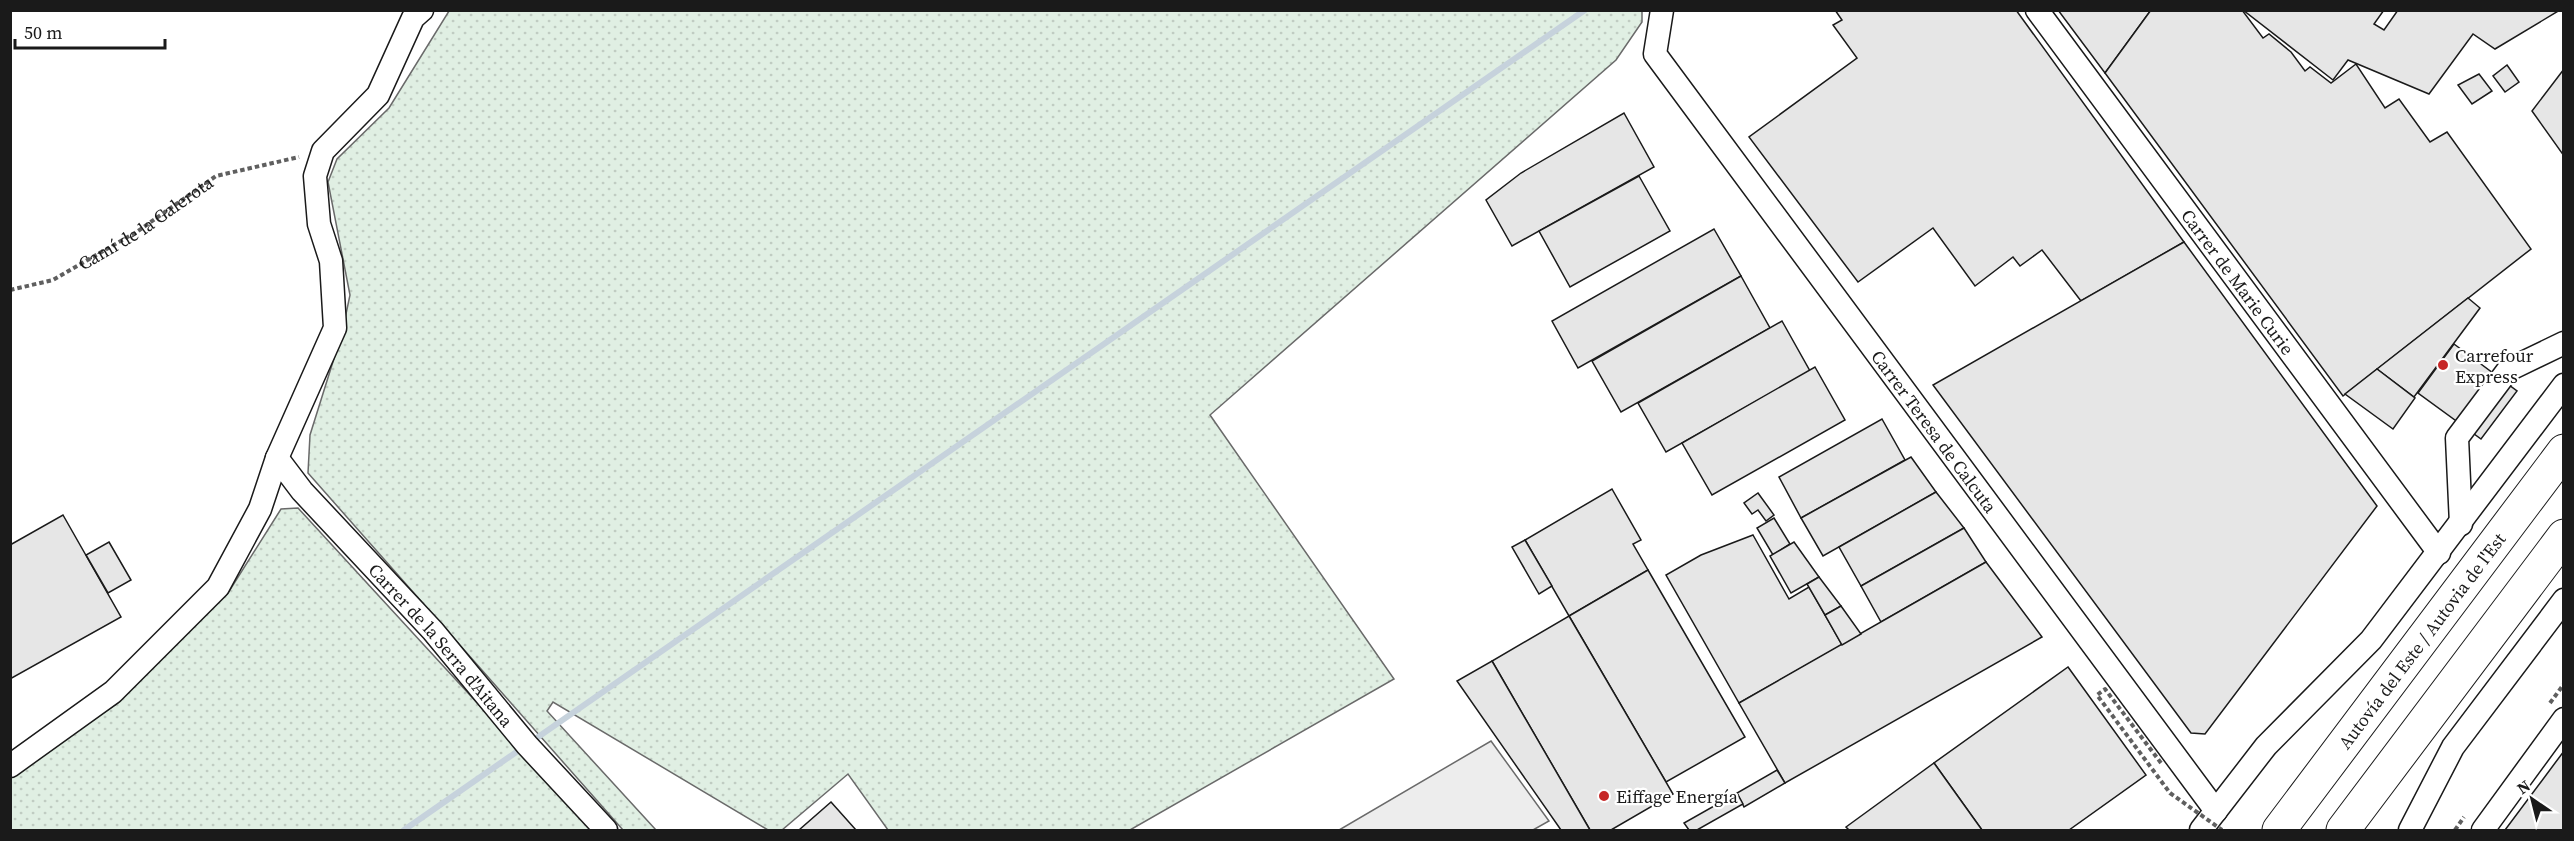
<svg xmlns="http://www.w3.org/2000/svg" width="2574" height="841" font-family="'Source Serif 4',serif">
<style>
.grass{fill:url(#grass-dots);stroke:#6a6a6a;stroke-width:1.5}
.parking{fill:#ededed;stroke:#6a6a6a;stroke-width:1.5}
.lines{fill:none;stroke-linecap:round;stroke-linejoin:round}
.stream{stroke:#c6d2dc;stroke-width:6}
.building{fill:#e6e6e6;stroke:#1a1a1a;stroke-width:1.5}
.minor-casing{stroke:#1a1a1a;stroke-width:25}
.highway-casing{stroke:#1a1a1a;stroke-width:35}
.path{stroke:#5f5f5f;stroke-width:4;stroke-dasharray:4.5 3;stroke-linecap:butt}
.minor{stroke:#fff;stroke-width:22}
.highway{stroke:#fff;stroke-width:33}
.path-bridge{stroke:#5f5f5f;stroke-width:4;stroke-dasharray:4.5 3;stroke-linecap:butt}
.poi-dot{fill:#c62828;stroke:#fff;stroke-width:2}
.labels{text-anchor:middle;dominant-baseline:central;stroke-width:4.5;stroke-linejoin:round;paint-order:stroke}
.street-label{font-size:18px;fill:#1a1a1a;stroke:#fff}
.poi-label{font-size:18px;fill:#1a1a1a;stroke:#fff;text-anchor:start}
</style>
<defs>
<pattern id="grass-dots" width="8" height="8" patternUnits="userSpaceOnUse" patternTransform="scale(1.5)"><rect width="8" height="8" fill="#e0efe3"/><path d="M2 2h.1M6 6h.1" fill="none" stroke="#c0ccc2" stroke-width="1.8" stroke-linecap="round"/></pattern>
</defs>
<rect width="100%" height="100%" fill="#fff"/>
<g class="grass">
<path d="M449,11H1642V22L1616,60L1210,415L1394,679L1130,830H888L848,774L782,830H768L553,702L547,711L656,830H623L308,473L310,435L342,333L350,295L328,182L337,159L389,108Z"/>
<path d="M298,508L594,830H11L10,777L118,703L228,593L281,509Z"/>
</g>
<path class="parking" d="M1491,741L1549,821L1533,830H1339Z"/>
<g class="lines">
<path class="stream" d="M404,830L1585,10"/>
</g>
<g class="building">
<path d="M1835,10H2016L2184,242L2081,301L2042,250L2020,266L2013,257L1975,286L1933,228L1858,282L1749,137L1857,58L1833,25L1842,20Z"/>
<path d="M2058,10H2151L2105,73Z"/>
<path d="M2151,10H2242L2263,38L2269,34L2291,52L2305,71L2310,67L2331,83L2356,64L2385,108L2399,99L2430,142L2447,132L2531,249L2343,396L2105,73Z"/>
<path d="M2243,10H2384L2374,24L2384,30L2398,10H2560L2495,49L2473,34L2429,94L2348,60L2333,80Z"/>
<path d="M2507,65L2519,82L2505,92L2493,76Z"/>
<path d="M2564,69V156L2532,111Z"/>
<path d="M2479,74L2492,91L2472,104L2458,85Z"/>
<path d="M1624,113L1654,167L1512,246L1486,200L1521,173Z"/>
<path d="M1639,176L1670,231L1570,287L1539,231Z"/>
<path d="M1714,229L1741,276L1578,368L1552,321Z"/>
<path d="M2184,242L2377,506L2205,734L2191,733L1933,385Z"/>
<path d="M1741,276L1770,328L1621,412L1592,361Z"/>
<path d="M2468,298L2480,308L2414,397L2377,369Z"/>
<path d="M1782,321L1810,371L1666,452L1638,403Z"/>
<path d="M2454,344L2517,391L2481,439L2418,393Z"/>
<path d="M1815,367L1845,420L1712,495L1682,443Z"/>
<path d="M2377,369L2415,398L2393,429L2345,394Z"/>
<path d="M1882,419L1905,460L1801,518L1779,477Z"/>
<path d="M1911,457L1936,492L1823,556L1801,518Z"/>
<path d="M1612,489L1641,540L1633,544L1648,570L1569,616L1525,540Z"/>
<path d="M1936,492L1964,528L1861,586L1839,547Z"/>
<path d="M1758,493L1774,515L1766,521L1758,510L1752,514L1744,503Z"/>
<path d="M63,515L121,617L10,679V545Z"/>
<path d="M1774,518L1790,544L1773,555L1757,528Z"/>
<path d="M1964,528L1986,562L1881,622L1861,586Z"/>
<path d="M1753,535L1789,599L1809,587L1842,645L1739,703L1666,575L1701,555Z"/>
<path d="M1525,540L1552,586L1539,594L1512,547Z"/>
<path d="M109,542L131,580L108,593L86,555Z"/>
<path d="M1794,542L1819,577L1791,593L1770,556Z"/>
<path d="M1986,562L2042,637L1785,783L1739,703Z"/>
<path d="M1648,570L1745,737L1666,782L1569,616Z"/>
<path d="M1819,577L1841,606L1825,615L1807,584Z"/>
<path d="M1841,606L1861,634L1842,645L1825,615Z"/>
<path d="M1569,616L1673,794L1611,830H1590L1492,661Z"/>
<path d="M1492,661L1590,830H1561L1457,681Z"/>
<path d="M2068,667L2146,775L2069,830H1982L1934,763Z"/>
<path d="M2564,751V830H2505Z"/>
<path d="M1934,763L1982,830H1849L1846,827Z"/>
<path d="M1777,770L1785,783L1744,807L1737,793Z"/>
<path d="M1737,793L1743,804L1697,830H1689L1684,823Z"/>
<path d="M831,802L856,830H799Z"/>
</g>
<g class="lines">
<defs>
<g id="minor">
<path id="s2" d="M1662,10L1655,54L2216,811"/>
<path id="s3" d="M2037,10L2439,553"/>
<path id="s4" d="M277,458L302,491L433,631L527,745L606,830"/>
<path d="M2461,524L2457,438L2508,370L2564,343"/>
<path d="M10,766L113,692L218,587L260,509L277,458L335,328L331,261L319,224L315,176L323,151L378,95L413,18L422,10"/>
<path d="M2201,830L2266,746L2371,640L2564,385"/>
<path d="M2410,830L2453,747L2564,600"/>
<path d="M2483,830L2564,719"/>
</g>
<g id="highway">
<path id="s5" d="M2279,830L2564,451"/>
<path d="M2343,830L2564,536"/>
</g>
</defs>
<use href="#minor" class="minor-casing"/>
<use href="#highway" class="highway-casing"/>
<g class="path">
<path id="s1" d="M10,290L53,280L138,231L216,176L299,157"/>
<path d="M2550,703L2564,684"/>
<path d="M2455,830L2464,817"/>
</g>
<use href="#minor" class="minor"/>
<use href="#highway" class="highway"/>
<path class="path-bridge" d="M2161,763L2105,689L2097,695L2170,793L2222,830"/>
</g>
<g class="poi-dot">
<circle cx="2443" cy="365" r="6"/>
<circle cx="1604" cy="796" r="6"/>
</g>
<g class="labels">
<g class="street-label">
<text stroke="none"><textPath href="#s1" startOffset="153">Camí de la Galerota</textPath></text>
<text stroke="none"><textPath href="#s3" startOffset="338">Carrer de Marie Curie</textPath></text>
<text stroke="none"><textPath href="#s2" startOffset="514">Carrer Teresa de Calcuta</textPath></text>
<text stroke="none"><textPath href="#s5" startOffset="237">Autovía del Este / Autovia de l'Est</textPath></text>
<text stroke="none"><textPath href="#s4" startOffset="249">Carrer de la Serra d'Aitana</textPath></text>
</g>
<g class="poi-label">
<text x="2455" y="355">Carrefour<tspan x="2455" dy="21">Express</tspan></text>
<text x="1616" y="796">Eiffage Energía</text>
</g>
</g>
<rect width="2574" height="841" fill="none" stroke="#1a1a1a" stroke-width="24"/>
<g transform="translate(2532 799) rotate(325)" stroke="#ffffff" stroke-width="4.5" paint-order="stroke">
<path d="M0-4.5L10 22L0 15L-10 22Z" fill="#1a1a1a"/>
<text y="-9" font-size="16" font-weight="bold" text-anchor="middle" fill="#1a1a1a">N</text>
</g>
<path d="M15 39v9h150v-9" fill="none" stroke="#1a1a1a" stroke-width="3"/>
<text x="24" y="39" font-size="18" fill="#1a1a1a" stroke="#ffffff" stroke-width="4.5" paint-order="stroke">50 m</text>
</svg>
